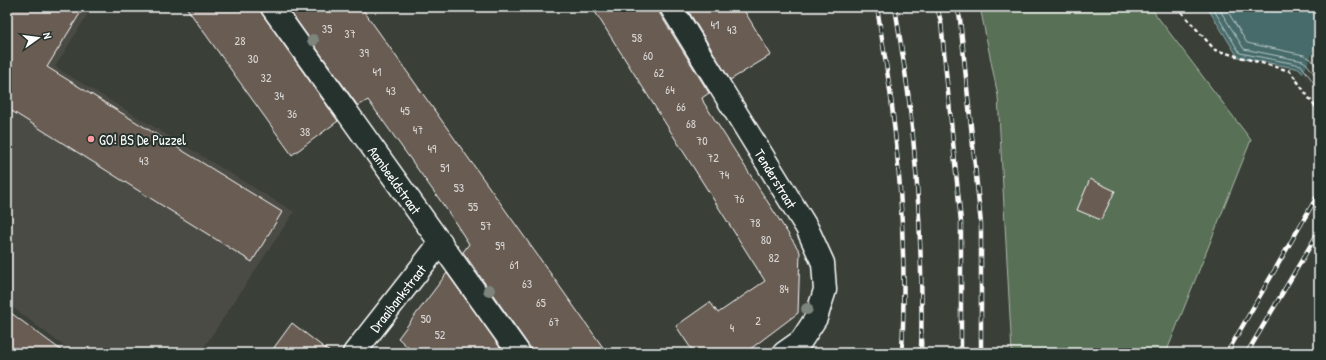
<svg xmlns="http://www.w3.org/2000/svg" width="1326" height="360" font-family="'Patrick Hand',sans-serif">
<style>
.built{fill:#4c4c44}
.green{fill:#597055;stroke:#acb8aa}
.water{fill:#466b6b;stroke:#90a6a6}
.pier{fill:#3a3f38}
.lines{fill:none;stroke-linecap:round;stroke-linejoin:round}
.shore{stroke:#b5c4c4;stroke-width:1}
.building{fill:#675c52;stroke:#fff}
.minor-casing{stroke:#fff;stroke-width:25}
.path{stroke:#fff;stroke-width:2.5;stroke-dasharray:4 3;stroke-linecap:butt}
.minor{stroke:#26332d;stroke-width:22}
.rail-casing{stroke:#fff;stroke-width:4.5}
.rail{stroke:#26332d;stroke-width:3;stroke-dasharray:9;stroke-linecap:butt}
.tree{fill:#7d857b}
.poi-dot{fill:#ff9aa2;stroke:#26332d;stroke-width:1.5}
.labels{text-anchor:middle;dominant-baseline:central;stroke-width:4;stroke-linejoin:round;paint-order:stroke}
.number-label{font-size:12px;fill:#d9d6d4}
.poi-label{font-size:14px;fill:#fff;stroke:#26332d;text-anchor:start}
.street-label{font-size:14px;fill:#fff;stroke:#26332d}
</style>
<rect width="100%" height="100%" fill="#3a3f38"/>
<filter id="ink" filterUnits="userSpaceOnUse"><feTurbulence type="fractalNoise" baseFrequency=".025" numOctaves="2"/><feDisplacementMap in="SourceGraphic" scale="8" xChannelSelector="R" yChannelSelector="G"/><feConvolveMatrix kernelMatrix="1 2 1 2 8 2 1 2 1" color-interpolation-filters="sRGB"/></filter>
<g filter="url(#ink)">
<path class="built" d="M7,7H92L55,67L294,212L200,353H73L7,303Z"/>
<path class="green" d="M980,7H1150L1251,140L1166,353H1012L998,96Z"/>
<path class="water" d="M1207,7H1319V97L1300,69L1238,57Z"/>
<path class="pier" d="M1319,39V99L1302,76Z"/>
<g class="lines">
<g class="shore">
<path d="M1212,7L1240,53L1301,65L1319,90"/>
<path d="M1218,7L1244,49L1303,61L1307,64L1319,81"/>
<path d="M1225,7L1247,43L1304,55L1311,59L1319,71"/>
</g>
</g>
<g class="building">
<path d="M7,7H84L47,67L282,212L252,262L7,108Z"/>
<path d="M186,7H260L262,14L338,121L292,155Z"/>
<path d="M287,7H361L607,353H531L529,346L463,252L469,244L447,210L368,100L358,106Z"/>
<path d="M592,7H659L660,14L709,93L702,98L704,103L800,252L798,313L745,353H694L676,326L710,302L718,313L765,281Z"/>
<path d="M686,7H742L771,55L730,80Z"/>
<path d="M1090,179L1115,191L1101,220L1077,210Z"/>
<path d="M447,273L504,353H414L398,338Z"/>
<path d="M7,310L65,353H7Z"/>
<path d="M292,323L331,353H270Z"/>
</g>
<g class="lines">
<defs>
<g id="minor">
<path id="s1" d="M272,7L519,353"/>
<path id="s2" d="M671,7L807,228L823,263L825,290L816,318L801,341L784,353"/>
<path id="s3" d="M354,353L441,242"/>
</g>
</defs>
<use href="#minor" class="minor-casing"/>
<path class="path" d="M1177,7L1215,50L1290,71L1319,112"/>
<use href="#minor" class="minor"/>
<defs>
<g id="rail">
<path d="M877,7C882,40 888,73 892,106C902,188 906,271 902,353"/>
<path d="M895,7C900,38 905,69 909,100C919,184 923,269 921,353"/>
<path d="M937,7L941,22L961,222V353"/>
<path d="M957,7L960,19L981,224V353"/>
<path d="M1227,353L1319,193"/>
<path d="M1247,353L1319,231"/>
</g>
</defs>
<use href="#rail" class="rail-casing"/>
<use href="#rail" class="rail"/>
</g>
<g class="tree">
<circle cx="313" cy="40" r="6"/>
<circle cx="489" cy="290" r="6"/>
<circle cx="807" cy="309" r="6"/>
</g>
</g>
<circle class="poi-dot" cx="91" cy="139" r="4"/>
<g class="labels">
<g class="number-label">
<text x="715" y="24">41</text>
<text x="327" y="28">35</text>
<text x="732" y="29">43</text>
<text x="350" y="33">37</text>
<text x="637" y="37">58</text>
<text x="240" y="40">28</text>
<text x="364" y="52">39</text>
<text x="648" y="55">60</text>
<text x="253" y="58">30</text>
<text x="377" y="71">41</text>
<text x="659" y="72">62</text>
<text x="266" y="77">32</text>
<text x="670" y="89">64</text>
<text x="391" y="90">43</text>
<text x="279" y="95">34</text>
<text x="681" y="106">66</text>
<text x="405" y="110">45</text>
<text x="292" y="113">36</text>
<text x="691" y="123">68</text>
<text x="418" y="129">47</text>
<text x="305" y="131">38</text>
<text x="702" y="140">70</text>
<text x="432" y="148">49</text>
<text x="713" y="157">72</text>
<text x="144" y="160">43</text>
<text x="445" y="167">51</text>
<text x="724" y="174">74</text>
<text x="459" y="187">53</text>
<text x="739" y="198">76</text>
<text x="473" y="206">55</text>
<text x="755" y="222">78</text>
<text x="486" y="225">57</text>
<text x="766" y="239">80</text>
<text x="500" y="245">59</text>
<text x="774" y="257">82</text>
<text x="514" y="264">61</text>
<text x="527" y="283">63</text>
<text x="784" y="288">84</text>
<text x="541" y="302">65</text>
<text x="426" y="318">50</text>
<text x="758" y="320">2</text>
<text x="554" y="321">67</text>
<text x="732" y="327">4</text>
<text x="440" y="334">52</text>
</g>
<g class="poi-label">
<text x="99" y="139">GO! BS De Puzzel</text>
</g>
<g class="street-label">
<text stroke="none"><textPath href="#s2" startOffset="201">Tenderstraat</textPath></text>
<text stroke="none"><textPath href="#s1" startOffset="212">Aambeeldstraat</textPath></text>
<text stroke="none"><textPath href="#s3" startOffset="70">Draaibankstraat</textPath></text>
</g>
</g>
<rect width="1326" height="360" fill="none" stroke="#26332d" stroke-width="24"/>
<rect x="12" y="12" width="1302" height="336" fill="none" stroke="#fff" stroke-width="1.5" filter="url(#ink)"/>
<g transform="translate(38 38) rotate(76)" stroke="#26332d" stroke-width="3" paint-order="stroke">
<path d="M0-3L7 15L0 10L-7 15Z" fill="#ffffff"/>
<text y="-6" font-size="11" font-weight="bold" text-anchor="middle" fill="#ffffff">N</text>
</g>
</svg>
